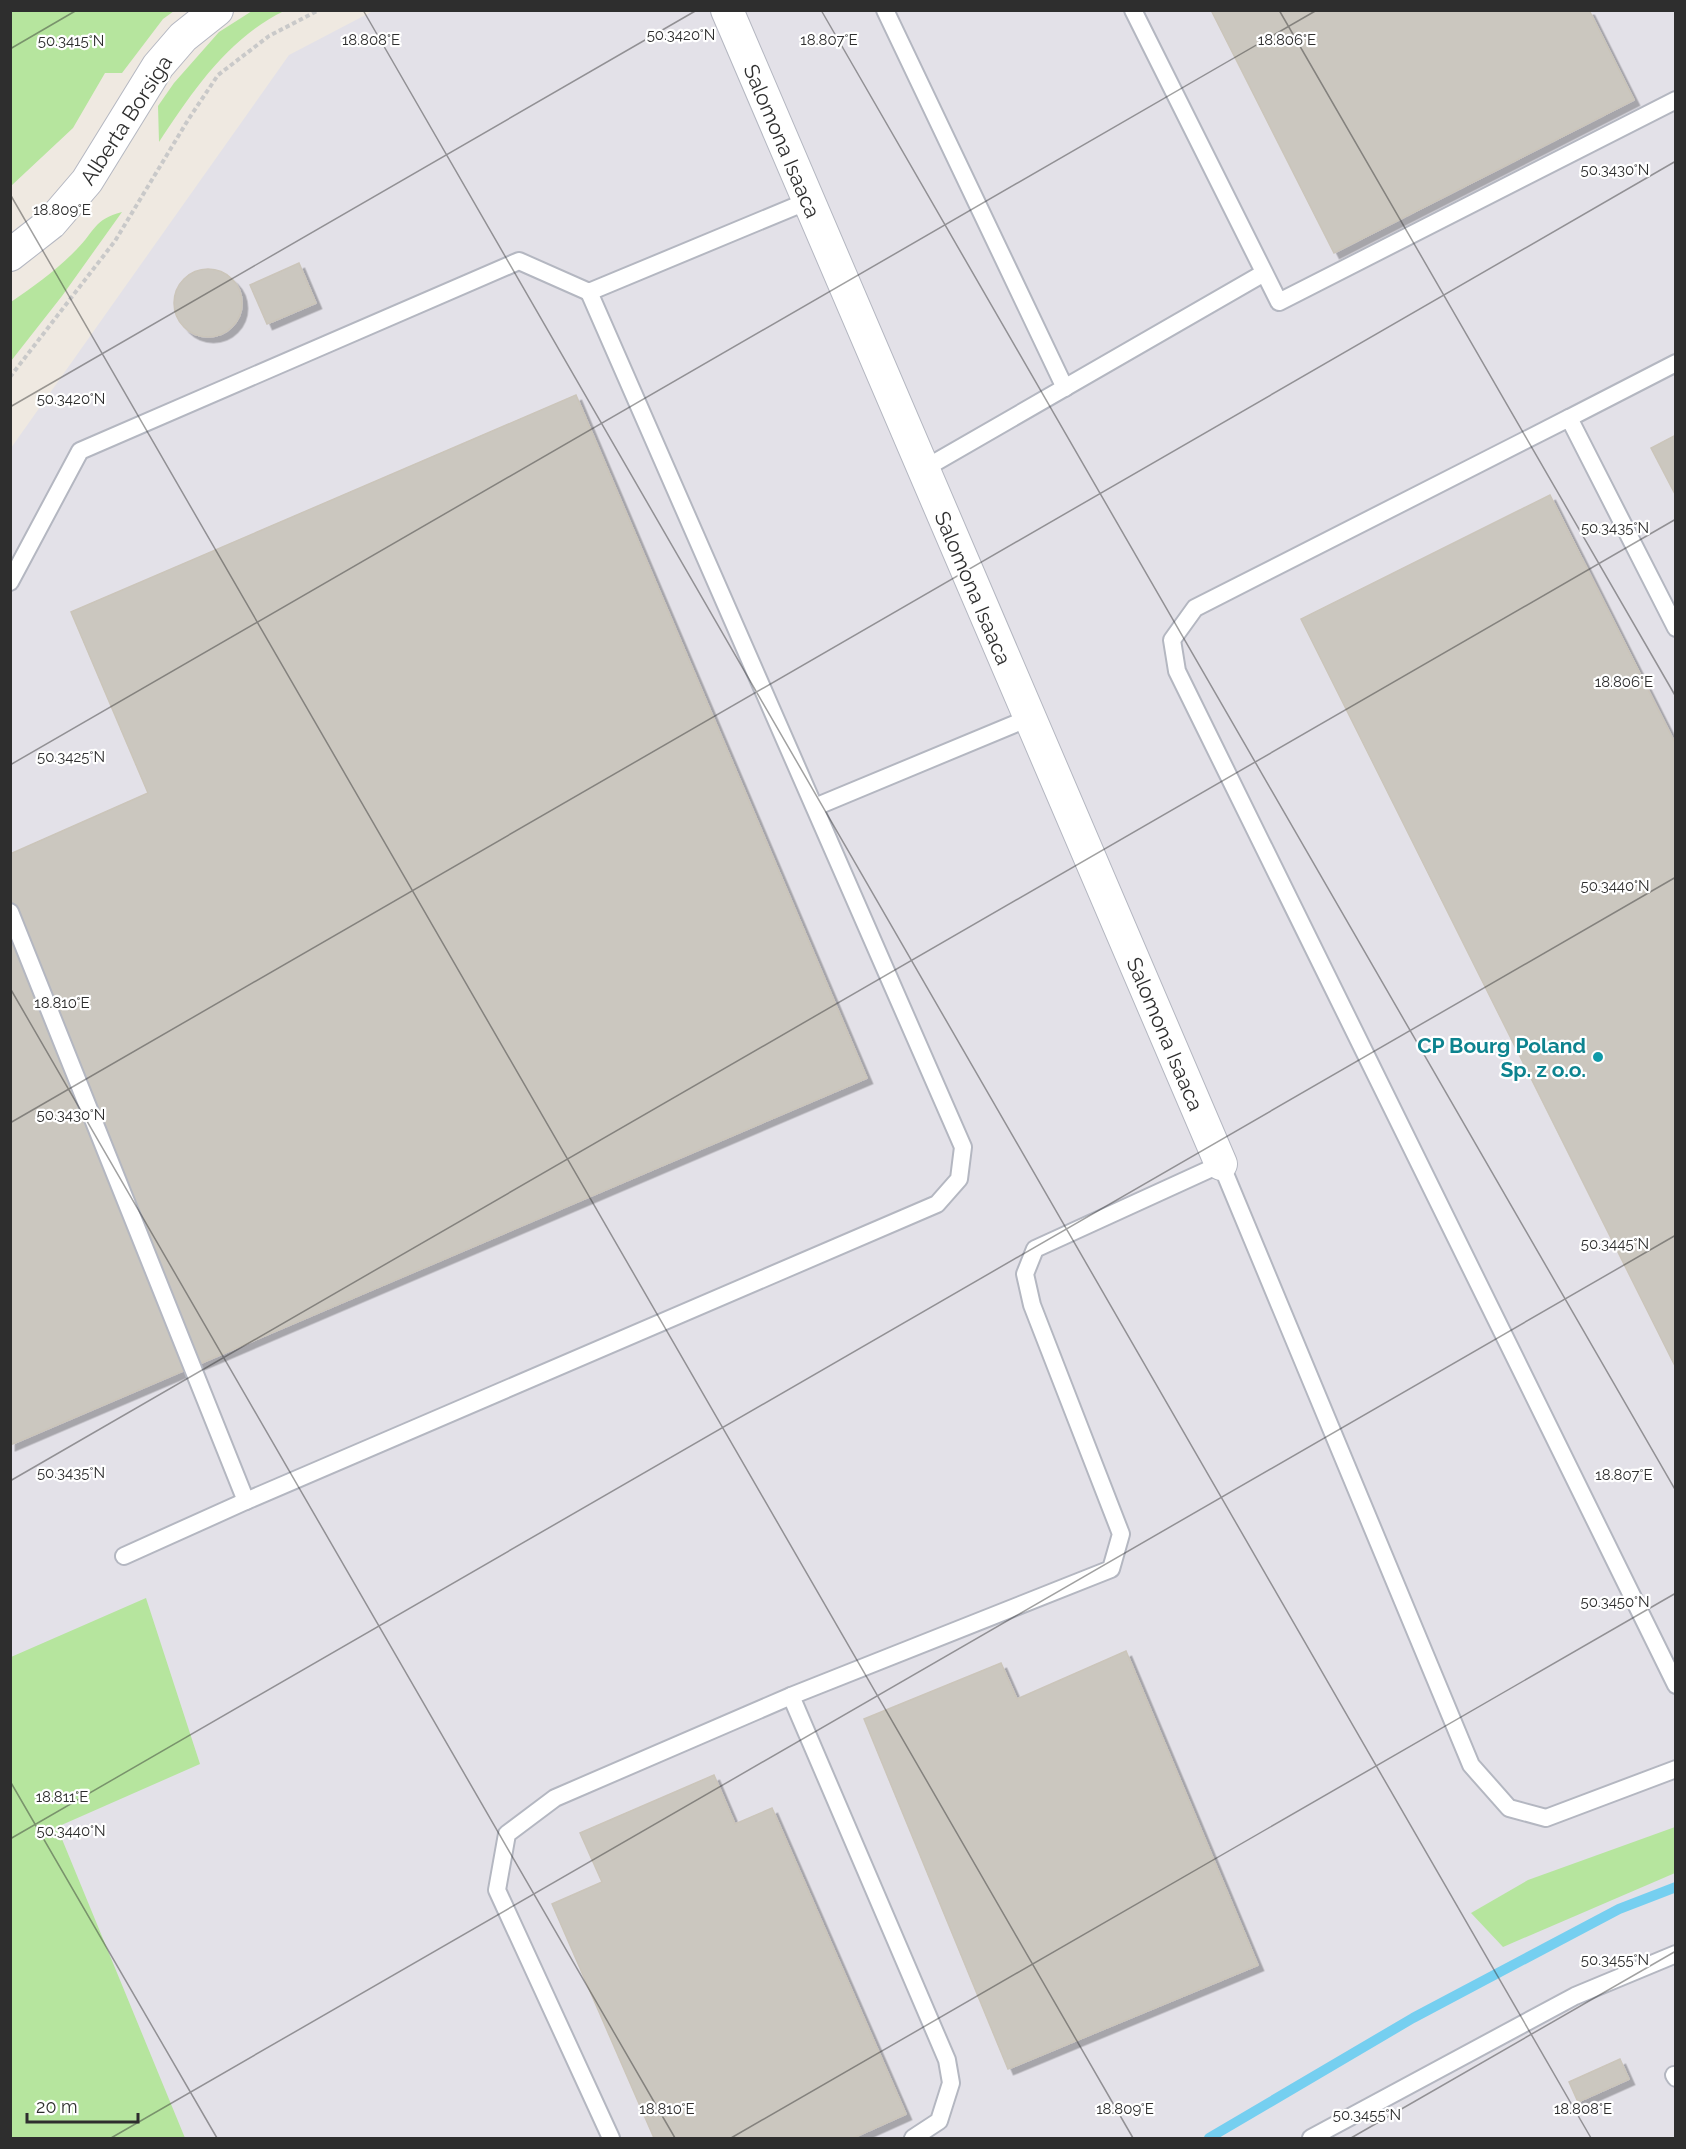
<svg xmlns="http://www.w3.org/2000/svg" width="1686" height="2149" font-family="Raleway,sans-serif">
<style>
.industrial{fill:#e3e1e8}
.green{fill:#b6e59e}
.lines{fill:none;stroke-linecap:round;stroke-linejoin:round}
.stream{stroke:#75cff0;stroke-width:10}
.building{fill:#cbc7bf;stroke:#cbc5ba;stroke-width:1.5;filter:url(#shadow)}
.lane-casing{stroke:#b4b7c1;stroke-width:20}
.street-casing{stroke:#b4b7c1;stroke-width:34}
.path{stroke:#c9c9c9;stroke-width:4;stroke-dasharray:4.5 3;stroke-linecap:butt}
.lane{stroke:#fff;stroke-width:16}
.street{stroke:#fff;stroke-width:32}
.ticks{fill:none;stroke:#2e2e2e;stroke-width:1.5;stroke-opacity:0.45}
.culture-dot{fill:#0f9aa8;stroke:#fff;stroke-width:2}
.labels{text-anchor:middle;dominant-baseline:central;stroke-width:4.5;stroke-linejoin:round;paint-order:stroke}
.street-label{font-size:21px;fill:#2e2e2e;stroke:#fff}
.culture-label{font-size:21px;font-weight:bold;fill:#0d838f;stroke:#fff;text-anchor:end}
.ticks-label{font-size:15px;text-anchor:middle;fill:#2e2e2e;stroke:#fff;stroke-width:4.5;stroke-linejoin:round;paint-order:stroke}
</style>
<defs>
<filter id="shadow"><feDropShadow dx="5.5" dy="5.5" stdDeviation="0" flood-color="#0004"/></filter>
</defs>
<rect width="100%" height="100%" fill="#efe9e1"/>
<path class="industrial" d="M375,10L1675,11V2138H11V448L289,55Z"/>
<g class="green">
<path d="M10,11H174L163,19L122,73H105L73,128L11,186Z"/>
<path d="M252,11H284C228,38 192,92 159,142L158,106L174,83L219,32Z"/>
<path d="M122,212L62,296L11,361V302C34,286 57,270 77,249C96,230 93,220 122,212Z"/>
<path d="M146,1598L200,1764L57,1827L185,2138H11V1657Z"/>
<path d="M1675,1827V1873L1503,1947L1471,1913L1528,1880Z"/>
</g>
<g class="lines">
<path class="stream" d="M1209,2138L1413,2018L1619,1909L1676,1887"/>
</g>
<g class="building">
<path d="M1211,10H1589L1634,100L1334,253Z"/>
<path d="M299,263L316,303L267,324L250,285Z"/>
<circle cx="208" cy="303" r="34"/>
<path d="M576,395L867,1078L10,1445V854L148,793L71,612Z"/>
<path d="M1676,435V496L1651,448Z"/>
<path d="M1550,495L1676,745V1368L1301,619Z"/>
<path d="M1126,1651L1258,1965L1008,2069L864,1719L1001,1663L1017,1699Z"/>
<path d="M714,1775L735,1824L772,1808L906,2114L853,2138H654L552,1904L602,1882L580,1833Z"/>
<path d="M1620,2059L1629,2079L1578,2102L1569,2082Z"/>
</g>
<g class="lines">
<defs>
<g id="lane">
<path d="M885,10L1065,388"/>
<path d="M1133,10L1279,302L1676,100"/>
<path d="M1569,418L1676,363"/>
<path d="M922,470L1264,273"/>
<path d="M10,582L80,451L519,261L589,292L808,201"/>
<path d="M1676,628L1569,418L1195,608L1172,640L1177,671L1676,1685"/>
<path d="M815,807L1029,718"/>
<path d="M10,912L246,1501L124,1556"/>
<path d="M246,1501L937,1204L959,1179L963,1147L589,292"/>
<path d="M791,1696L947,2060L951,2083L939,2121L913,2138"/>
<path d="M1674,2075L1676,2078"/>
<path d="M611,2138L497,1890L507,1834L555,1798L791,1696L1111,1569L1121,1534L1032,1305L1025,1274L1035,1249L1221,1164L1471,1765L1509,1808L1546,1818L1676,1769"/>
<path d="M1311,2138L1575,1996L1676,1954"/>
</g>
<g id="street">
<path d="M727,10L1221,1164"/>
<path d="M10,255L51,223L87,181L158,66L183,37L217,10"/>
</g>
</defs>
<use href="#lane" class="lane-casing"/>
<use href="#street" class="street-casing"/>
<path class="path" d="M10,377L115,241L188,120L218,75L269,36L319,10"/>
<use href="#lane" class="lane"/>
<use href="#street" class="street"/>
</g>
<path class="ticks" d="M363,10L1591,2138M821,10L1676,1491M1279,10L1676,697M10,49L77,10M10,194L1133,2138M10,407L697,10M10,765L1317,10M10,988L675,2138M10,1123L1676,161M10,1481L1676,519M10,1781L217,2138M10,1839L1676,877M111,2138L1676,1235M731,2138L1676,1593M1351,2138L1676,1951"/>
<circle class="culture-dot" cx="1598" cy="1057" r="6"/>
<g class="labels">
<g class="street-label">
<text transform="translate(126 120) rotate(-57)">Alberta Borsiga</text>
<text transform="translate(782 141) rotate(67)">Salomona Isaaca</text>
<text transform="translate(973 588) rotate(67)">Salomona Isaaca</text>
<text transform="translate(1165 1034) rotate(67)">Salomona Isaaca</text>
</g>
<g class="culture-label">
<text x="1586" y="1045">CP Bourg Poland<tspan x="1586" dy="24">Sp. z o.o.</tspan></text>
</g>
</g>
<g class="ticks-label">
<text x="681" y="40">50.3420°N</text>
<text x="371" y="45">18.808°E</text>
<text x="1287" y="45">18.806°E</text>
<text x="829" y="45">18.807°E</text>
<text x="71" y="46">50.3415°N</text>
<text x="1615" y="175">50.3430°N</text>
<text x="62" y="215">18.809°E</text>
<text x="71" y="404">50.3420°N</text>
<text x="1615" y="533">50.3435°N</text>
<text x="1624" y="687">18.806°E</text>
<text x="71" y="762">50.3425°N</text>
<text x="1615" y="891">50.3440°N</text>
<text x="62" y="1008">18.810°E</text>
<text x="71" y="1120">50.3430°N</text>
<text x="1615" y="1249">50.3445°N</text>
<text x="71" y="1478">50.3435°N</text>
<text x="1624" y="1480">18.807°E</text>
<text x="1615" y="1607">50.3450°N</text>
<text x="62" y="1802">18.811°E</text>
<text x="71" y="1836">50.3440°N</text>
<text x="1615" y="1965">50.3455°N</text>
<text x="667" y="2114">18.810°E</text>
<text x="1125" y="2114">18.809°E</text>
<text x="1583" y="2114">18.808°E</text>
<text x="1367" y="2120">50.3455°N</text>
</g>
<rect width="1686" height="2149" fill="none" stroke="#2e2e2e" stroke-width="24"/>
<path d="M27 2113v9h111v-9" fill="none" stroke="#2e2e2e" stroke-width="3"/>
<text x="36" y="2113" font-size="18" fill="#2e2e2e" stroke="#ffffff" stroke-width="4.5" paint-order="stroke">20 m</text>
</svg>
